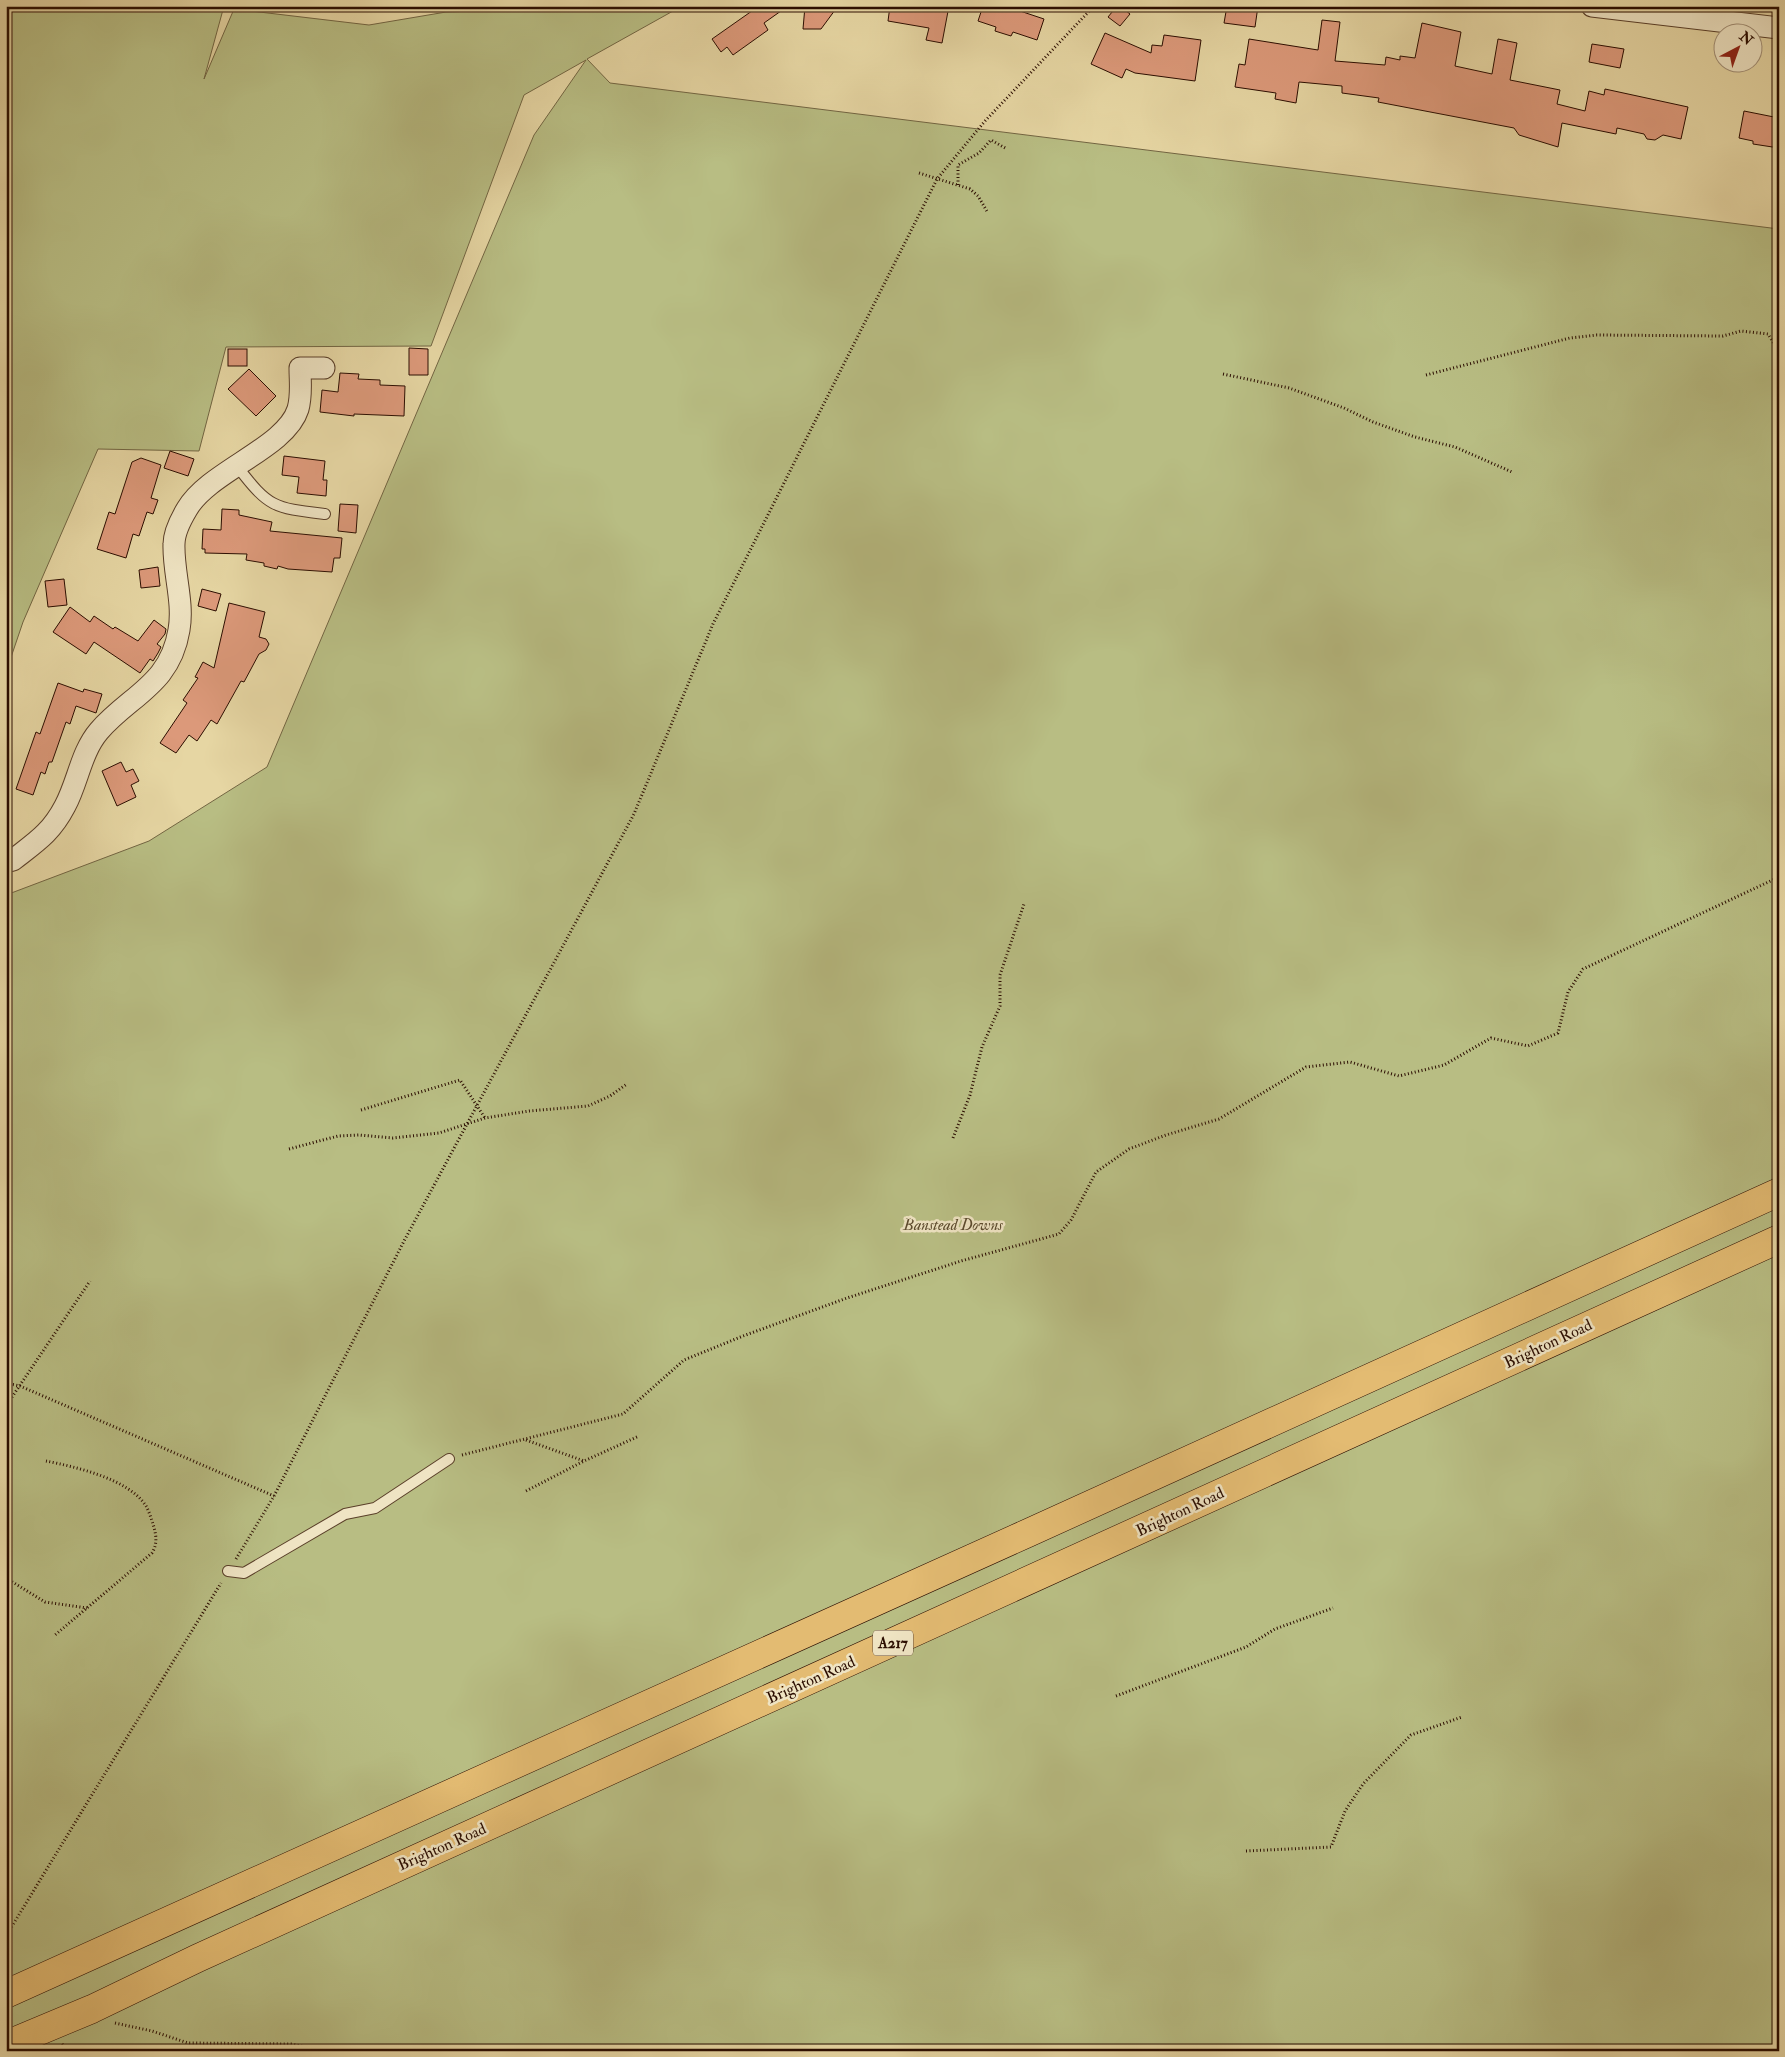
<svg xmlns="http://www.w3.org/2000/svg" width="1785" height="2057" font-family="'IM FELL Double Pica',serif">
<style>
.green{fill:#b8bd83;stroke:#726542}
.building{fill:#dc997a;stroke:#2b0d00}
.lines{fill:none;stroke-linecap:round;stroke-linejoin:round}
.lane-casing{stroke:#5a3f29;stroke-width:12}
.street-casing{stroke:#5a3f29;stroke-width:23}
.highway-casing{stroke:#2b0d00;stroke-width:29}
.path{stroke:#2b0d00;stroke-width:3;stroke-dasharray:1 2.5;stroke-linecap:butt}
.lane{stroke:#efe4c3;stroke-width:10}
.street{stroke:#efe4c3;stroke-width:21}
.highway{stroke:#e3bb72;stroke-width:28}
.labels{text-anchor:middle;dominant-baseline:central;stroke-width:5;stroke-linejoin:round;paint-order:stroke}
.shield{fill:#efe4c3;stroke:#664e3a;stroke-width:1}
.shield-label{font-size:15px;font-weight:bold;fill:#2b0d00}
.park-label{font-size:16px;font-style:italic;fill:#5c4b2e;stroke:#efe4c3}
.street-label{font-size:16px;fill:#2b0d00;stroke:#efe4c3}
</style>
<rect width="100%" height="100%" fill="#e6d6a3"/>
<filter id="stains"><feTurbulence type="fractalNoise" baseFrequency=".004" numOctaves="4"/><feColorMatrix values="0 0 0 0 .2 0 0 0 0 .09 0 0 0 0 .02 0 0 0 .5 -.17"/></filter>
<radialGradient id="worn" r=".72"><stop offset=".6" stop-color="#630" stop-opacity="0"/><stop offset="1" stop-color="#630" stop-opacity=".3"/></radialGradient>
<path class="green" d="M6,6H224L204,79L234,9L369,25L446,12L528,9L484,6H682L587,59L610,83L1779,229V2051H6V895L149,841L267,767L534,135L586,60L524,95L431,346L226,347L199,451L98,449L23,622L6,672Z"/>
<g class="building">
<path d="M759,6H788L764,23L768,30L733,55L727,47L721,52L712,39Z"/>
<path d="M805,6H838L821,29H803Z"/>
<path d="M890,6H949L942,43L926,40L929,28L888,21Z"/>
<path d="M983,6H1021L1020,11L1044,19L1037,40L1013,32L1011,36L995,31L996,27L978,21Z"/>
<path d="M1117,6H1120L1130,14L1120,26L1108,17Z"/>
<path d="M1227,6H1258L1255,27L1224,23Z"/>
<path d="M1322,20L1340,22L1335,61L1385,65L1386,57L1400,60V56L1415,58L1422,23L1461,32L1455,66L1492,74L1498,39L1517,43L1510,80L1560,90L1557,104L1585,111L1589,91L1604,95L1605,89L1688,107L1681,139L1663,135L1655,140L1647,139L1644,134L1617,128L1616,134L1562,123L1558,147L1519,135L1514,128L1378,102L1379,98L1342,93V86L1299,82L1296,103L1275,99L1276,93L1235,87L1239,64L1245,65L1249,39L1318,50Z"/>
<path d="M1105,33L1151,53L1152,45L1162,46L1164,35L1201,40L1195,81L1135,73L1126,69L1122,78L1091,64Z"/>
<path d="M1592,44L1624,49L1620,68L1589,62Z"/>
<path d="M1744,111L1779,118V148L1753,144V141L1739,138Z"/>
<path d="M409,348L428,349V375H409Z"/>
<rect x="228" y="349" width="19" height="17"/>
<path d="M249,369L276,396L256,416L228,389Z"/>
<path d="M340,373L359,374L358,379L380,380V385L405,386L404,416L354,414V416L320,412L322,390L338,392Z"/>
<path d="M170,451L194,459L188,476L164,468Z"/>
<path d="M284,456L325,461L323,480H327L326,496L297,493L299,477L282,475Z"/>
<path d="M141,458L161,465L151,498L158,500L153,514L147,512L139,536L133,534L126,558L97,549L109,512L115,514L132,462Z"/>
<path d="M340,504L358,505L356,533L338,531Z"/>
<path d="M222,509L239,510V515L272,522L270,531L342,538L340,558H334L332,572L288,569L278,566L277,569L264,566V563L246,560L247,554L205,553V549H202L203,529L221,530Z"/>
<path d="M158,567L160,586L141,588L139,570Z"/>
<path d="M64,579L67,605L48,607L45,581Z"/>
<path d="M202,589L221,594L216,611L198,606Z"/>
<path d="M229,603L265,612L259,637L266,639L269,644L266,650L259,654L244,682L241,681L217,724L211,720L197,741L189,735L176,753L160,743L187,703L183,700L198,678L195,677L203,662L214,668Z"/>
<path d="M70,607L90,622L94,616L113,629L115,627L138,641L154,620L166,629L165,634L157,644L161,647L158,653L153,661L150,659L140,673L94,642L86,654L53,632Z"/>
<path d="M58,683L83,692L84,689L102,694L96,713L76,706L70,724L66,722L52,762H49L45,774L41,772L33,795L16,789L36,732L40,734Z"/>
<path d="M121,762L126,772L133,769L139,781L131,785L136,797L117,806L102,771Z"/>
</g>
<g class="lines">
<defs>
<g id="lane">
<path d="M237,466C269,508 274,508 325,514"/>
<path d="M228,1571L244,1573L345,1514L375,1508L449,1459"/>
</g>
<g id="street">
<path d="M1592,6L1779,28"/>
<path d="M6,862L13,860C36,842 51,833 65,806C78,782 81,752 99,731C130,695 170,685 179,630C184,602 173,572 174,544C174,532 181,519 187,509C209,471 286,448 298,409C302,395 300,382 300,368H324"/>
</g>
<g id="highway">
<path d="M6,1994L1028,1533L1779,1192"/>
<path d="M6,2045L92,2009L198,1958L1779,1239"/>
</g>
</defs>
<use href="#lane" class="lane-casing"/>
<use href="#street" class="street-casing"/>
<use href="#highway" class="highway-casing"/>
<g class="path">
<path d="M919,173L970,189L978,196L988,213"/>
<path d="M958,185V165L979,153L991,140L1007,149"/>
<path d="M1223,374L1289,388L1344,408L1373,422L1415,437L1455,447L1512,472"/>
<path d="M1426,375L1570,338L1597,335L1723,336L1741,331L1768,334L1779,352"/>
<path d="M361,1110L460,1080L485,1118"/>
<path d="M953,1138L970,1095L982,1047L1000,1006V975L1024,904"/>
<path d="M289,1149L338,1136L359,1135L393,1138L439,1133L485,1118L529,1111L588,1106L610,1096L627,1084"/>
<path d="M6,1383L20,1386L274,1496"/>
<path d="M6,1406L90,1281"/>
<path d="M526,1440L584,1461"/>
<path d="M462,1455L623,1414L684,1360L743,1336L847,1298L961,1261L1059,1234L1071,1220L1096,1172L1129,1149L1166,1135L1219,1119L1306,1067L1350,1062L1399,1076L1444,1065L1491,1038L1528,1046L1558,1033L1568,992L1583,969L1779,877"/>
<path d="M46,1461C76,1467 129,1479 146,1506C149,1511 151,1518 153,1524C156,1534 158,1543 152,1553L55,1635"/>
<path d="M526,1491L584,1461L639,1436"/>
<path d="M236,1559L274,1496L404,1241L634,814L713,624L937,179L985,121L1094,6"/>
<path d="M6,1578L45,1602L87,1608"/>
<path d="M1116,1696L1246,1647L1275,1629L1333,1608"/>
<path d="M1246,1851L1331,1847L1345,1811L1363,1784L1411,1735L1462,1717"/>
<path d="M6,1936L221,1583"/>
<path d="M115,2023L152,2031L188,2043L291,2044L326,2051"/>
<path d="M62,2044L68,2051"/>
</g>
<use href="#lane" class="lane"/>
<use href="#street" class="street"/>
<use href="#highway" class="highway"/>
</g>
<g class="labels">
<rect class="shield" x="873" y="1630.5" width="40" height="25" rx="4"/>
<g class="shield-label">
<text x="893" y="1643">A217</text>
</g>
<g class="park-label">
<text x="953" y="1225">Banstead Downs</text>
</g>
<g class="street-label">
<text transform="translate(1548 1344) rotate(-25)">Brighton Road</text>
<text transform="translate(1180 1512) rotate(-25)">Brighton Road</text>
<text transform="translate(811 1680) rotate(-24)">Brighton Road</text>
<text transform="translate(442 1847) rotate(-24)">Brighton Road</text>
</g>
</g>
<rect width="1785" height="2057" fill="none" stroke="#e6d6a3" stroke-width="25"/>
<rect x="8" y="8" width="1770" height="2042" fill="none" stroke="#2b0d00" stroke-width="2.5"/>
<rect x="12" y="12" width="1760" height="2032" fill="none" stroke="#2b0d00"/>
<g transform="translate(1738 48) rotate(41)"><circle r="24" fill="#efe4c3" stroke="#a18e75"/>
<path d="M0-4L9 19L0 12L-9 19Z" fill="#8f2418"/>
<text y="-8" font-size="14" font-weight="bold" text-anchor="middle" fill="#2b0d00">N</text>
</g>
<rect width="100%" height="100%" filter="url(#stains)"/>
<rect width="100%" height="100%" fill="url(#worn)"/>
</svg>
